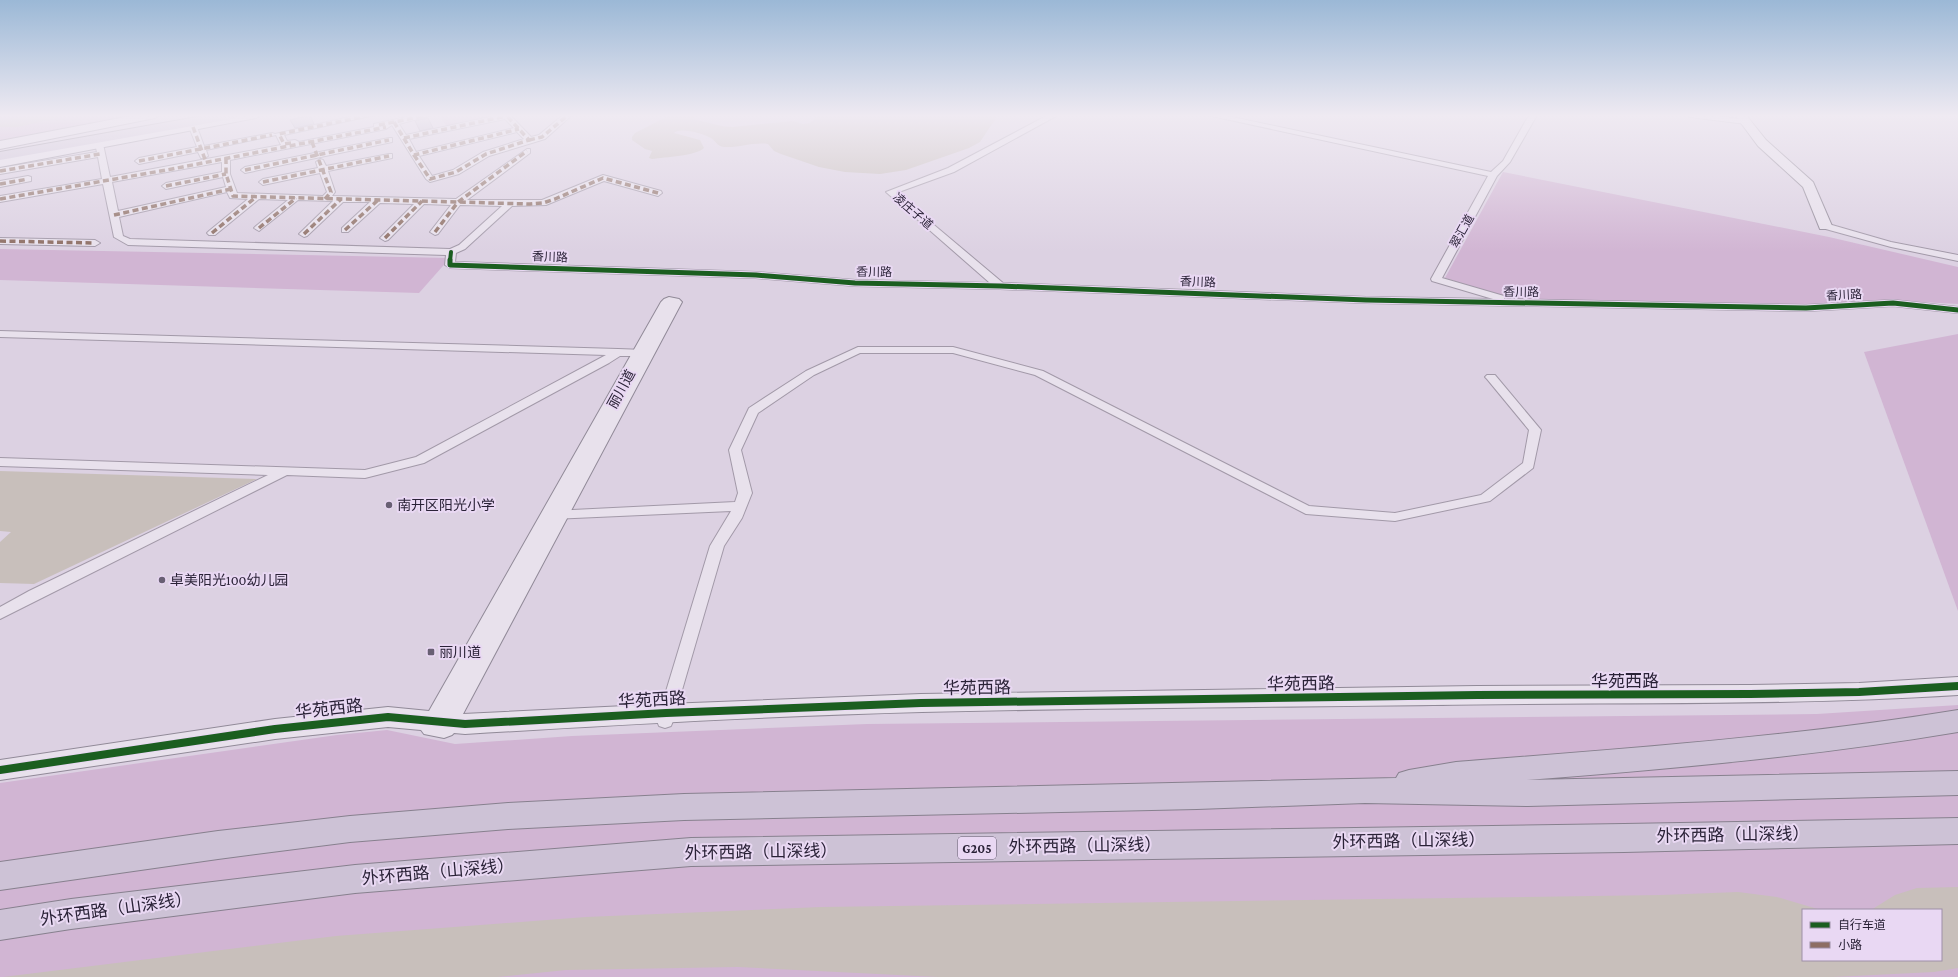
<svg xmlns="http://www.w3.org/2000/svg" width="1958" height="977" font-family="'Crimson Pro','Noto Sans SC',serif">
<style>
.green{fill:#d1b5d3;fill-rule:evenodd}
.water{fill:#c8bfbb}
.building{fill:#bbb2c6;stroke:#9890a3}
.lines{fill:none;stroke-linecap:round;stroke-linejoin:round}
.street-casing{stroke:#a299a8;stroke-width:2}
.secondary-casing{stroke:#918a98;stroke-width:2}
.highway-casing{stroke:#87808e;stroke-width:2}
.street{fill:#e8e1ec;fill-rule:evenodd}
.secondary{fill:#e8e1ec;fill-rule:evenodd}
.highway{fill:#cdc2d6;fill-rule:evenodd}
.quiet{stroke:#8d6e63;stroke-width:3.5;stroke-dasharray:6 3.5;stroke-linecap:butt}
.cycleway-far2-casing{stroke:#e9d8f3;stroke-width:5.5}
.cycleway-far1-casing{stroke:#e9d8f3;stroke-width:7}
.cycleway-casing{stroke:#e9d8f3;stroke-width:10}
.cycleway-far2{stroke:#1b5e20;stroke-width:4}
.cycleway-far1{stroke:#1b5e20;stroke-width:5}
.cycleway{stroke:#1b5e20;stroke-width:8}
.poi-dot{fill:#685f73;stroke:#e9d8f3;stroke-width:1.5}
.labels{text-anchor:middle;dominant-baseline:central;stroke-width:4;stroke-linejoin:round;paint-order:stroke}
.far-street-label{font-size:12px;fill:#2a2237;stroke:#e9d8f3}
.shield{fill:#e9d8f3;stroke:#63596f;stroke-width:1}
.shield-label{font-size:13px;font-weight:bold;fill:#2a2237}
.street-label{font-size:14px;fill:#2a2237;stroke:#e9d8f3}
.poi-label{font-size:14px;fill:#2a2237;stroke:#e9d8f3;text-anchor:start}
.near-street-label{font-size:17px;fill:#2a2237;stroke:#e9d8f3}
</style>
<rect width="100%" height="100%" fill="#dcd1e2"/>
<g class="green">
<path d="M0,115H139L0,141Z"/>
<path d="M439,115H501L447,127Z"/>
<path d="M1503,172L1829,237L1958,267V304L1883,300L1794,306L1513,300L1445,278Z"/>
<path d="M0,249L450,258L419,293L0,280Z"/>
<path d="M1958,334V611L1864,352Z"/>
<path d="M1958,705V977H0V783L337,735L387,730L455,744L572,736L867,724L1817,714ZM1803,910H1941V960H1803Z"/>
</g>
<g class="water">
<path d="M36,115H69L18,127H0V120Z"/>
<path d="M670,115H697L693,119L722,126L732,127L793,121L803,124L810,123L818,115H998L980,142L969,148L906,170L880,174L845,172L819,167L781,154L774,151L768,144C753,142 739,148 724,147C716,146 716,140 709,137C701,133 680,127 674,133L700,140L704,148C696,156 665,157 652,159L649,158L652,151L645,149L632,140V137L635,133Z"/>
<path d="M0,471L257,479L34,584L0,583V542L11,532L0,531Z"/>
<path d="M1958,887V968L1934,972L1833,977H938L738,967L566,970L497,977H3L336,936L586,917L821,907L1661,895L1738,892L1777,897L1821,910H1803V960H1941V910H1871L1895,895L1917,888Z"/>
</g>
<g class="building">
<path d="M310,115L314,124L295,128L290,120Z"/>
<path d="M428,118L433,128L420,131L415,121Z"/>
</g>
<g class="lines">
<defs>
<g id="street">
<path d="M358,115H375L284,135L287,141L295,140L299,142L374,127V124L416,115H432L399,124L406,135L499,115H510L531,137L539,135L563,115H572L545,139L489,156L459,174L430,182L426,179L392,125L386,129L230,160V174L237,193L323,196L327,192L320,173L263,185L259,182L263,179L318,168L316,162L320,159L323,160L326,166L389,154H392V158L328,171L335,192L332,196L456,199L527,149H530V153L467,200H542L603,175L661,191L662,193L658,196L604,181L546,205L512,206L465,249L456,253L455,262L756,272L855,280L990,283L886,192L948,168L1048,115H1058L954,172L896,193L1003,283L1366,297L1493,299L1432,281L1431,279L1488,176L1207,115H1223L1491,172L1503,161L1529,115H1537L1510,162L1497,176L1442,278L1504,296V299L1806,305L1893,300L1958,307V313L1893,306L1806,311L1366,303L1000,289L855,286L756,278L450,268L445,265L446,255L128,245L114,237L103,184L0,202V196L102,179L98,157L0,174V168L97,152L95,144L99,142L103,144L110,177L281,145L276,135L206,150L208,156L204,158H201L198,152L139,164L135,161L139,158L197,147L189,127L190,125L197,127L204,146L272,133L275,134ZM505,119L514,128L416,152L409,139ZM517,132L524,139L483,152L453,170L432,176L419,156ZM222,162V172L166,183L162,186L166,189L223,177L226,187L118,211L112,182ZM227,192L230,198L248,199L209,231L207,233L209,235H215L259,199L288,200L256,226L254,228L259,231L298,200L333,201L301,232L299,234L304,237L307,236L343,202H370L342,228V232H348L380,203L414,204L380,238L385,241L388,240L424,204L451,205L430,232L435,235L438,234L460,205L502,206L459,245L450,249L130,239L123,236L119,217Z"/>
<path d="M1686,115H1711L1746,120L1750,122L1746,124L1690,117Z"/>
<path d="M389,138H392V142L245,173L241,170L245,167Z"/>
<path d="M28,176L31,177V181L0,187V181Z"/>
<path d="M1825,223L1891,242L1958,255V261L1891,247L1822,228L1820,226Z"/>
<path d="M0,238L95,240L100,243L95,246L0,244Z"/>
<path d="M0,331L618,349L645,350L651,353L645,356H620L609,363L424,463L365,478L287,475L0,619V607L29,591L268,475L0,466V458L365,470L416,457L606,355L0,337Z"/>
<path d="M858,347H953L1043,371L1309,506L1395,513L1481,495L1523,463L1529,430L1487,379L1485,377L1487,375H1495L1541,430L1533,468L1490,501L1395,521L1306,514L1035,375L953,353H860L814,375L758,413L741,450L752,493L742,518L724,546L673,721L671,726L665,728L659,726L657,721L710,546L731,511L552,519L547,518L545,515L547,512L552,511L735,502L738,493L729,450L749,408L806,371Z"/>
</g>
<g id="secondary">
<path d="M136,115H160L155,118L0,149V141Z"/>
<path d="M236,115H261L256,118L0,167V159Z"/>
<path d="M1735,115H1746L1766,140L1813,182L1832,226L1830,229H1820L1803,187L1758,146Z"/>
<path d="M669,297L679,299L682,302L463,714L666,704L921,694L1477,686L1750,685L1859,683L1958,677V695C1783,706 1608,702 1433,705C1263,707 1092,708 922,712C770,716 617,725 465,734L454,733L452,735L444,738L424,734L421,730L388,727L275,739L0,780V760L275,719L388,707L429,711L661,302L664,299Z"/>
</g>
<g id="highway">
<path d="M208,115H238L232,119L0,160V152Z"/>
<path d="M1958,710V732C1815,756 1671,769 1527,780L1958,771V795L1528,806L1365,803L1197,809L684,820L508,829L350,842L218,859L0,890V862L218,831L350,816L508,803L684,794L1396,778L1399,773L1409,770L1456,762C1624,749 1792,737 1958,710Z"/>
<path d="M1958,818V844L1624,852L691,866L355,893L71,929L0,940V910L71,899L355,865L691,838L1624,824Z"/>
</g>
</defs>
<use href="#street" class="street-casing"/>
<use href="#secondary" class="secondary-casing"/>
<use href="#highway" class="highway-casing"/>
<use href="#street" class="street"/>
<use href="#secondary" class="secondary"/>
<use href="#highway" class="highway"/>
<g class="quiet">
<path d="M394,122L414,155L519,129"/>
<path d="M379,125L428,115"/>
<path d="M193,127L206,162"/>
<path d="M404,138L506,116"/>
<path d="M529,140L542,137L568,115"/>
<path d="M312,142L331,192L325,199"/>
<path d="M291,143L284,144L279,134L371,115"/>
<path d="M414,155L430,179L456,172L486,154L529,140L506,115"/>
<path d="M226,158V174L233,196L530,204L543,203L555,199L603,178L658,193"/>
<path d="M139,161L272,135"/>
<path d="M245,170L389,140"/>
<path d="M0,171L100,154"/>
<path d="M263,182L389,156"/>
<path d="M0,184L28,179"/>
<path d="M166,186L226,174"/>
<path d="M0,199L172,169L386,127"/>
<path d="M114,215L231,189"/>
<path d="M259,228L296,198"/>
<path d="M345,230L378,200"/>
<path d="M435,232L458,202L527,151"/>
<path d="M212,233L256,197"/>
<path d="M304,234L341,199"/>
<path d="M385,238L422,201"/>
<path d="M0,241L95,243"/>
</g>
<defs>
<path id="cycleway-far2" d="M450,261L451,252"/>
<path id="cycleway-far1" d="M450,260V265L756,275L855,283L1000,286L1366,300L1806,308L1893,303L1958,310"/>
<path id="cycleway" d="M0,770L275,729L388,717L465,724L666,713L921,703L1477,695L1750,694L1859,692L1958,686"/>
</defs>
<use href="#cycleway-far2" class="cycleway-far2-casing"/>
<use href="#cycleway-far1" class="cycleway-far1-casing"/>
<use href="#cycleway" class="cycleway-casing"/>
<use href="#cycleway-far2" class="cycleway-far2"/>
<use href="#cycleway-far1" class="cycleway-far1"/>
<use href="#cycleway" class="cycleway"/>
</g>
<linearGradient id="sky" x2="0" y2="1"><stop stop-color="#9bb8d6"/><stop offset="0.46" stop-color="#efeaf2"/><stop offset="1" stop-color="#efeaf2" stop-opacity="0"/></linearGradient>
<rect width="1958" height="252" fill="url(#sky)"/>
<g class="poi-dot">
<circle cx="389" cy="505" r="4"/>
<circle cx="162" cy="580" r="4"/>
<rect x="427" y="648" width="8" height="8" rx="2"/>
</g>
<g class="labels">
<g class="far-street-label">
<text transform="translate(913 211) rotate(41)">凌庄子道</text>
<text transform="translate(1462 231) rotate(-61)">翠汇道</text>
<text transform="translate(550 257) rotate(2)">香川路</text>
<text transform="translate(874 272) rotate(1)">香川路</text>
<text transform="translate(1198 282) rotate(2)">香川路</text>
<text transform="translate(1521 292) rotate(1)">香川路</text>
<text transform="translate(1844 295) rotate(-3)">香川路</text>
</g>
<rect class="shield" x="958" y="837" width="38" height="22" rx="3"/>
<g class="shield-label">
<text x="977" y="848">G205</text>
</g>
<g class="street-label">
<text transform="translate(621 389) rotate(-61)">丽川道</text>
</g>
<g class="poi-label">
<text x="397" y="505">南开区阳光小学</text>
<text x="170" y="580">卓美阳光100幼儿园</text>
<text x="439" y="652">丽川道</text>
</g>
<g class="near-street-label">
<text x="1625" y="681">华苑西路</text>
<text transform="translate(1301 684) rotate(-1)">华苑西路</text>
<text transform="translate(977 688) rotate(-1)">华苑西路</text>
<text transform="translate(652 700) rotate(-3)">华苑西路</text>
<text transform="translate(329 709) rotate(-6)">华苑西路</text>
<text transform="translate(1733 835) rotate(-1)">外环西路（山深线）</text>
<text transform="translate(1409 841) rotate(-1)">外环西路（山深线）</text>
<text transform="translate(1085 846) rotate(-1)">外环西路（山深线）</text>
<text transform="translate(761 852) rotate(-1)">外环西路（山深线）</text>
<text transform="translate(438 872) rotate(-5)">外环西路（山深线）</text>
<text transform="translate(116 909) rotate(-8)">外环西路（山深线）</text>
</g>
</g>
<rect x="1802" y="909" width="140" height="52" fill="#e9d8f3" stroke="#9d8fa8"/>
<rect x="1810" y="922" width="20" height="6" fill="#1b5e20" stroke="#9d8fa8"/>
<text x="1838" y="929" font-size="12" fill="#2a2237">自行车道</text>
<rect x="1810" y="942" width="20" height="6" fill="#8d6e63" stroke="#9d8fa8"/>
<text x="1838" y="949" font-size="12" fill="#2a2237">小路</text>
</svg>
